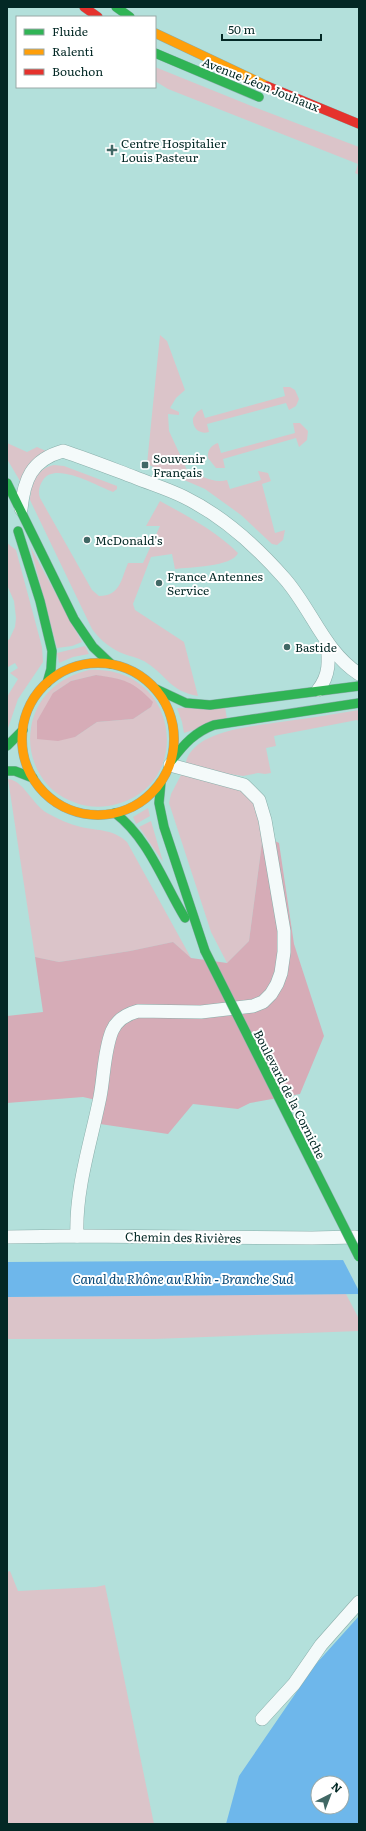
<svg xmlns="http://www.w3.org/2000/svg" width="366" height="1831" font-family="Literata,serif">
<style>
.green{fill:#dbc4c9;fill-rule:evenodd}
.forest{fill:#d6acb7}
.water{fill:#6eb7eb;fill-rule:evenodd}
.pier{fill:#b3e0db}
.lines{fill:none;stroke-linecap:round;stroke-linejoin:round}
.street-casing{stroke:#8aaeaa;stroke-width:14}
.fast-casing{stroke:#8aaeaa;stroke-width:10}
.slow-casing{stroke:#8aaeaa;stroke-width:10}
.jam-casing{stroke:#8aaeaa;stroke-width:10}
.street{stroke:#f4fafa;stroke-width:13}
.fast{stroke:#30b455;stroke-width:9}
.slow{stroke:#ff9f0a;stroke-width:9}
.jam{stroke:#e5322d;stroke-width:9}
.fast-bridge-casing{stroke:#8aaeaa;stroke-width:10;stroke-linecap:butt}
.fast-bridge{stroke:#30b455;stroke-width:9}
.poi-dot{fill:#416865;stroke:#fff;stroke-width:1.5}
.labels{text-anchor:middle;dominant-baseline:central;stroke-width:4;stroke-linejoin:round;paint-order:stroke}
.street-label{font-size:12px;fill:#032825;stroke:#fff}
.poi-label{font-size:12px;fill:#032825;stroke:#fff;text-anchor:start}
.water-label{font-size:13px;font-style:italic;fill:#044777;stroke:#fff}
</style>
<rect width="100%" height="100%" fill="#b3e0db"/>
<g class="green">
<path d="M155,67L254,107L359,147V175L355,173L358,164L168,89L155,81Z"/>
<path d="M160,335L167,341L185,390L176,398L170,408L179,412V415L168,414L169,431L187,470C200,475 213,484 227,480L230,489L261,480L258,471L268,473L271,481L262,484L275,533L285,530L283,540L277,545L272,544L241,515L205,489L147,464Z"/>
<path d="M283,387H290L295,390L299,399L296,406L289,410L286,403L207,424L209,432C199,435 192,428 193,418L197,412L202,409L205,418L285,396Z"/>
<path d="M293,423H300L308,431L307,440L299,447L296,438L223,459L225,468H216L208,458C207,451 211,445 218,443L221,453L295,433Z"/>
<path d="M7,443L27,452L37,447L46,451L27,468L20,481L7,459Z"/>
<path d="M54,465L64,466L117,486V489L113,492C97,486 55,461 43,480C39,486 38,492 40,498L92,590L99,596C120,596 121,580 128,563H143L160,526H146L160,501C187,516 216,531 238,553C232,567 189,567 175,569L172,554L151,557L133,604L135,610L184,642L198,696C170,691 168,677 147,663C140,658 132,657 124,654C111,649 100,640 92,629L30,500C31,484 37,468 54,465Z"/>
<path d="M7,543L16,550L42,647L43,662L18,699L7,731V697L18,679L10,673L18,668L15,663L8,667L7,639L9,640L15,627L16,618L14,601L7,585Z"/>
<path d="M30,546L82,642L72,646L57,648Z"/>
<path d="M85,646L89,654L73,657L59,663L57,653Z"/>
<path d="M89,670C182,665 196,792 108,806C89,809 69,803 54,791C36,776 27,751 31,728C36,697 59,677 89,670ZM96,675L122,680L151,707L133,719L97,722L75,737L53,693L71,681Z"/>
<path d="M225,707L227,719L184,733L182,722L177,708Z"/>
<path d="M359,710V722L357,720L274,736L276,746L266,748L271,773L265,774L258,773L243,776L222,773L186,764C186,754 198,743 207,739C226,729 253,726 273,723C302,719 330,715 359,710Z"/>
<path d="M181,775L234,786L245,792L253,801L263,835L249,941L227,963L211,932L169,803L171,794Z"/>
<path d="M8,779C23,780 33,805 47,813C58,819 69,824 81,827C99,831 113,829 127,842L191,958L173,942L130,951L59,962L35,957Z"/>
<path d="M148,808L150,816L136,824L133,817Z"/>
<path d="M151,821L163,862L139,827Z"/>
<path d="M346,1294L359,1319V1331L155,1339H7V1297Z"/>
<path d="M10,1571L18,1591L96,1587L105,1585L154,1824H7V1572Z"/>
</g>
<g class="forest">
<path d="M96,675C124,679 133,681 153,702L151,707L133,719L97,722L75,737L58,741L37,739V721L53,693L71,681Z"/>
<path d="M263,835L279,843L294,944L324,1036L300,1094L250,1103L238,1109L193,1104L168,1134L100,1124L105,1102L83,1097L7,1103V1016L43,1012L35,957L59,962L130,951L173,942L191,958L227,963L249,941Z"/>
</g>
<g class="water">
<path d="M359,1260V1294L7,1297V1262Z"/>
<path d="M359,1616V1824H226L239,1776L315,1665ZM318,1783H342V1807H318Z"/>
</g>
<path class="pier" d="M342,1258H359V1291Z"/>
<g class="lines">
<defs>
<g id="street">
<path d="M21,509C24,480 31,460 63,451C87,459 110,468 134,477C151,484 168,489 184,497C223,516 257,547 285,579C312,610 324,651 359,674"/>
<path d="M318,690C330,675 329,661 327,642"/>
<path d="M77,1236C75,1189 91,1142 100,1097C104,1076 104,1051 112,1031C117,1019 127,1014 138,1011L201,1012L253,1006L263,1002L271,994L277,984L281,973L284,952V931L265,820L259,800L244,785L170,765"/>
<path d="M7,1237L77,1236L312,1238L355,1237"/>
<path d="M262,1719L294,1684L321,1645L359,1602"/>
</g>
<g id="fast">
<path d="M116,7L130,17"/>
<path d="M155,53L259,97"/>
<path d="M7,483L74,619L93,647L111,664"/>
<path d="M18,531L40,601L52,651L51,669L47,683"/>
<path d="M156,689L186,703L210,705L359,686"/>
<path d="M7,746L23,730"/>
<path d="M172,760C184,744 195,732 214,725L359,703"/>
<path d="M7,771H15L33,778"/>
<path d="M161,782L159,803L164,827L205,951"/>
<path d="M115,813C149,839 163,882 185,918"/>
</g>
<g id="slow">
<path d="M155,33L267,86"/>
<circle cx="98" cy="739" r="76"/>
</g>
<g id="jam">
<path d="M84,7L98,17"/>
<path d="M267,86L359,124"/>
</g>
</defs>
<use href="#street" class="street-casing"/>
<use href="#fast" class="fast-casing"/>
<use href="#slow" class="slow-casing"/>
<use href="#jam" class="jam-casing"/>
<use href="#street" class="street"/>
<use href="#fast" class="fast"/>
<use href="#slow" class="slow"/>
<use href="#jam" class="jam"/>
<defs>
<path id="fast-bridge" d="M205,951L359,1257"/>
</defs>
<use href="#fast-bridge" class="fast-bridge-casing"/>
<use href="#fast-bridge" class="fast-bridge"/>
</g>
<g class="poi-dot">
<path d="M110 144h4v4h4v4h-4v4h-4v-4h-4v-4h4z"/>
<rect x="141" y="461" width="8" height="8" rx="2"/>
<circle cx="87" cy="540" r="4"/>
<circle cx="159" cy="583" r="4"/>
<circle cx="287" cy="647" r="4"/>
</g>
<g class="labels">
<g class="street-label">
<text transform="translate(261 84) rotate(22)">Avenue Léon Jouhaux</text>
<text transform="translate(290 1094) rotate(63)">Boulevard de la Corniche</text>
<text transform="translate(183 1237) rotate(1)">Chemin des Rivières</text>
</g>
<g class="poi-label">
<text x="121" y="143">Centre Hospitalier<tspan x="121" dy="14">Louis Pasteur</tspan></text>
<text x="153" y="458">Souvenir<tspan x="153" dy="14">Français</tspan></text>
<text x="95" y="540">McDonald's</text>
<text x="167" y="576">France Antennes<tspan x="167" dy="14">Service</tspan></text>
<text x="295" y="647">Bastide</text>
</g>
<g class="water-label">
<text x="183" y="1278">Canal du Rhône au Rhin - Branche Sud</text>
</g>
</g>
<rect width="366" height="1831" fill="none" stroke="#032825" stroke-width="16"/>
<rect x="16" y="16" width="140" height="72" fill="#ffffff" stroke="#9aa9a8"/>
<rect x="24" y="29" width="20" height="6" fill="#30b455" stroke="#9aa9a8"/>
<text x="52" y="36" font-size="12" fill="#032825">Fluide</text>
<rect x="24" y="49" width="20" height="6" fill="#ff9f0a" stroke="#9aa9a8"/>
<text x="52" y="56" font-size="12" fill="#032825">Ralenti</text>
<rect x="24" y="69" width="20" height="6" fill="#e5322d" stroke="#9aa9a8"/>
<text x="52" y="76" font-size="12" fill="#032825">Bouchon</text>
<g transform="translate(330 1795) rotate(42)"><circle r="19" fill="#ffffff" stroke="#9aa9a8"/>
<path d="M0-3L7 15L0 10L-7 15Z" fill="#416865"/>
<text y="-6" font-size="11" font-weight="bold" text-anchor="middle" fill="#032825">N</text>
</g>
<path d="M222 34v6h99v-6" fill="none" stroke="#032825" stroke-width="2"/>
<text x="228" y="34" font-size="12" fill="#032825" stroke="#ffffff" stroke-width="3" paint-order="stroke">50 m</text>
</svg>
